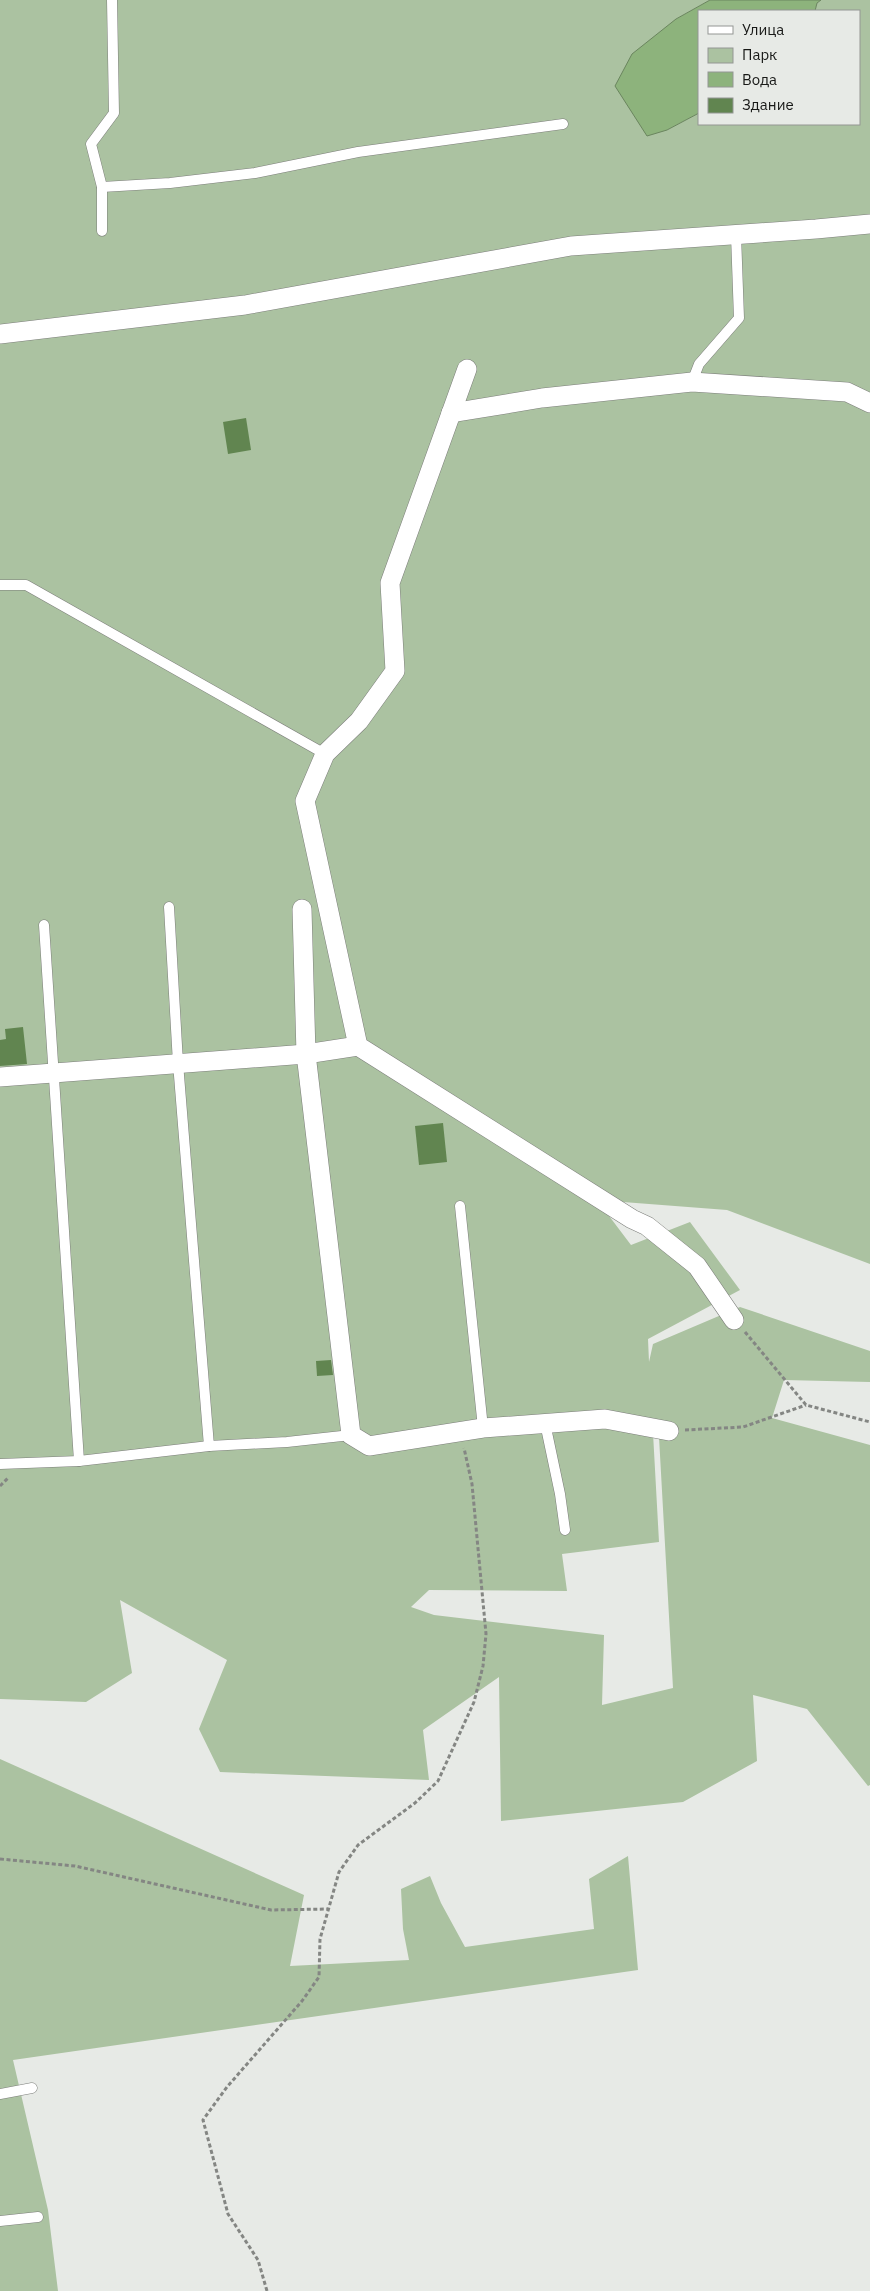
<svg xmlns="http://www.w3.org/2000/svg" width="870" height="2291" font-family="'IBM Plex Sans',sans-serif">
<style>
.green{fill:#abc2a1;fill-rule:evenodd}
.water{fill:#8db37c;stroke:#6a855e}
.building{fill:#618550}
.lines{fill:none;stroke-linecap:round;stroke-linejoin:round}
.lane-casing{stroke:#7c7e7a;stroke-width:11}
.street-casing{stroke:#7c7e7a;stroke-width:20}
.path{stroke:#848683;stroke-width:3;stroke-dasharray:4 2.5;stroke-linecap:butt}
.lane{stroke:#fff;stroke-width:10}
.street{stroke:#fff;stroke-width:19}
</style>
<rect width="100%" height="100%" fill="#e7eae6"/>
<g class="green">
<path d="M0,0H710L676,19L667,130L699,113V124H859V11H815L817,3L821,0H870V1264L727,1210L597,1200L631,1245L690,1222L740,1290L648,1339L649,1362L653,1344L740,1307L870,1351V1382L784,1380L772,1418L870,1445V1785L868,1786L807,1709L753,1695L757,1761L683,1802L501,1821L499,1677L423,1730L429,1780L220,1772L199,1729L227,1660L120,1600L132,1673L86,1702L0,1699ZM653,1433L659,1437L673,1688L602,1705L604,1635L434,1615L411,1607L429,1590L567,1591L562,1554L659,1542Z"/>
<path d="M0,1759L304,1895L290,1966L409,1960L403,1929L401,1889L430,1876L441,1903L465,1947L594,1929L589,1879L628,1856L638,1970L13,2060L48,2210L58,2291H0Z"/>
</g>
<path class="water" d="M710,0H821L817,3L815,11H699V113L667,130L647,136L615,86L632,54L676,19Z"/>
<g class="building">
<path d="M246,418L251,450L228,454L223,422Z"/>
<path d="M23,1027L27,1064L0,1066V1040L6,1039L5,1029Z"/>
<path d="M443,1123L447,1162L419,1165L415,1126Z"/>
<path d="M331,1360L333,1375L317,1376L316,1361Z"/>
</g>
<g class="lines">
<defs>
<g id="lane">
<path d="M102,187L170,183L255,173L358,152L563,124"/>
<path d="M102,231V187L91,144L114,113L112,0"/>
<path d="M692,382L699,364L739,318L736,235"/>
<path d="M0,585H26L325,754"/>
<path d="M169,907L178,1063L209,1446"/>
<path d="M44,925L79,1461"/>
<path d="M460,1206L483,1428"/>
<path d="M545,1423L560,1494L565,1530"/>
<path d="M0,1464L79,1461L209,1446L287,1442L351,1435"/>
<path d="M0,2094L32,2088"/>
<path d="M0,2221L38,2217"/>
</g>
<g id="street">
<path d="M0,334L245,305L571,246L816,229L870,224"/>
<path d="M467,369L390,583L395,671L359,721L325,754L305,801L358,1046L632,1219L647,1226L697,1266L734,1320"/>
<path d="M451,413L542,398L692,382L847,392L870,403"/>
<path d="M302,909L306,1054L351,1435L369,1446L483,1428L605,1419L669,1431"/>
<path d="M0,1077L306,1054L358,1046"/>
</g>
</defs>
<use href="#lane" class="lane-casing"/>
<use href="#street" class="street-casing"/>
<g class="path">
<path d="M745,1332L806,1405L870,1422"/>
<path d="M685,1430L743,1427L806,1405"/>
<path d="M0,1486L9,1477"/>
<path d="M0,1859L75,1866L271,1910L328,1909"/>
<path d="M267,2291L258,2260L228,2214L203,2120L227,2087L302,2001L319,1977L320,1939L339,1872L358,1845L415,1803L438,1781L474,1702L483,1666L486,1634L472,1484L464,1448"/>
</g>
<use href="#lane" class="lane"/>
<use href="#street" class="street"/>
</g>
<rect x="698" y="10" width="162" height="115" fill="#e7eae6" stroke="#949693"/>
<rect x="708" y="26" width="25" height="8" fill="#ffffff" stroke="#949693"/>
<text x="742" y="35" font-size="15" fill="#181917">Улица</text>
<rect x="708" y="48" width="25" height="15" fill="#abc2a1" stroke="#949693"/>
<text x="742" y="60" font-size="15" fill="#181917">Парк</text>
<rect x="708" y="72" width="25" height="15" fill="#8db37c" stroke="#949693"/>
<text x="742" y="85" font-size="15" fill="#181917">Вода</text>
<rect x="708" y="98" width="25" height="15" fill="#618550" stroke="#949693"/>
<text x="742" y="110" font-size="15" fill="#181917">Здание</text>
</svg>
